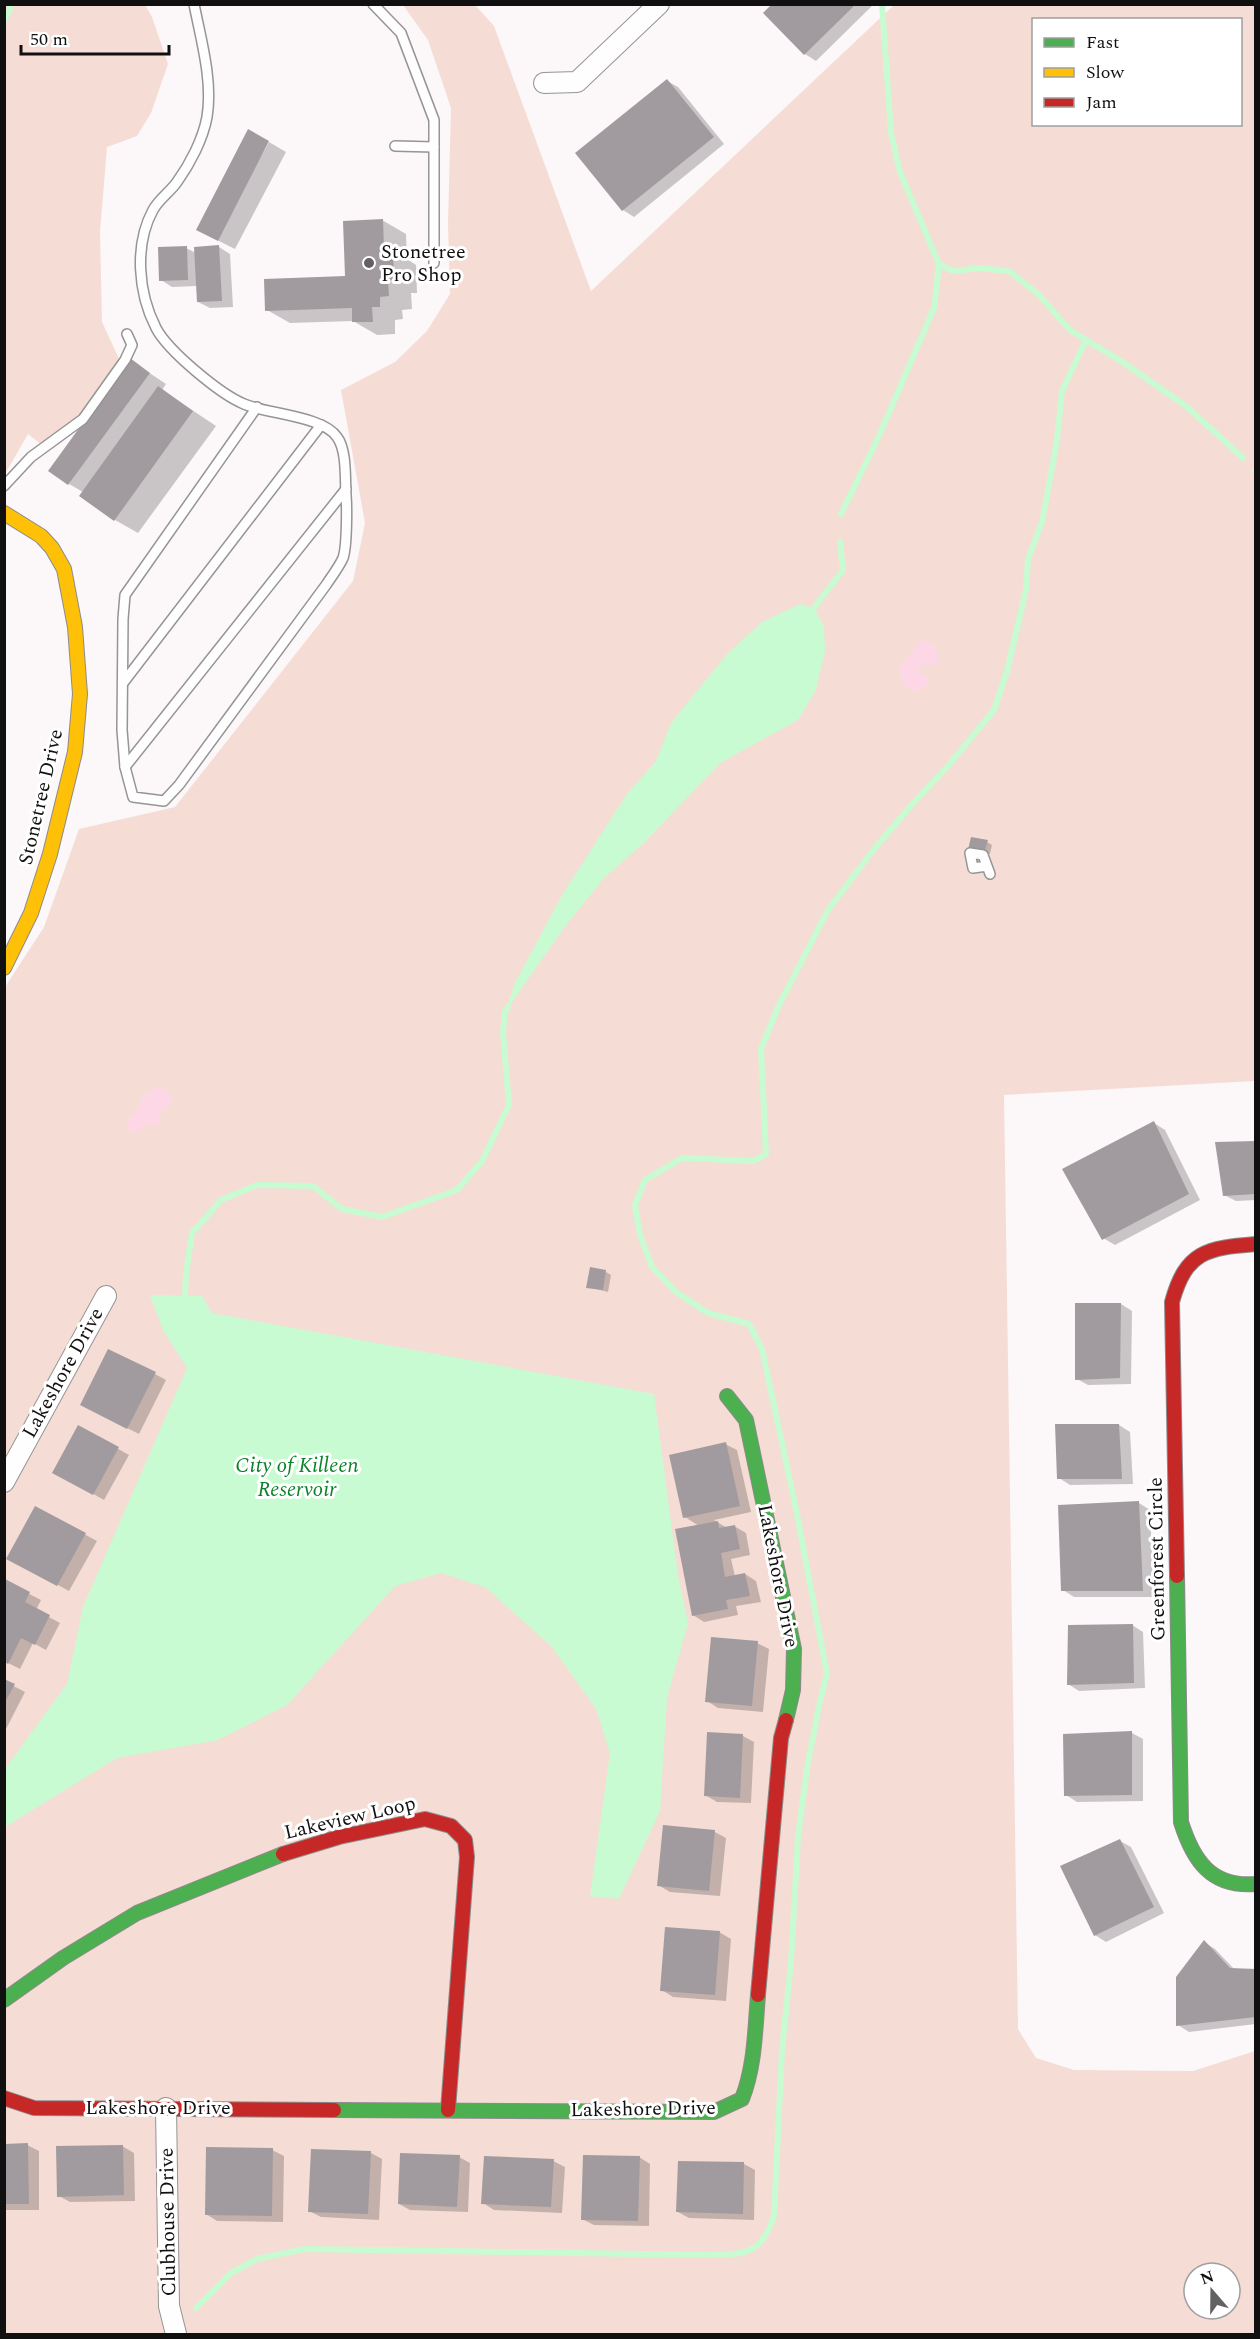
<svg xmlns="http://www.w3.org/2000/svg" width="1260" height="2339" font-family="Spectral,serif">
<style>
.green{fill:#f5ddd5;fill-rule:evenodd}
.sand{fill:#fed7e6}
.water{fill:#c8fbd1}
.shadow{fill:#0003}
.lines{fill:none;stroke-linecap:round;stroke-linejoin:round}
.stream{stroke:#c8fbd1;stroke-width:6}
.building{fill:#a19b9f}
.lane-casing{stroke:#969495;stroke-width:12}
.street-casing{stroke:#969495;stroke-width:22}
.fast-casing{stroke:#8d8b8c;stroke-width:16}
.slow-casing{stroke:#8d8b8c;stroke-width:16}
.jam-casing{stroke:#8d8b8c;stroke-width:16}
.lane{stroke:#fffefe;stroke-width:9}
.street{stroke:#fffefe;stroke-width:20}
.fast{stroke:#4caf50;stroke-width:14}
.slow{stroke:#ffc107;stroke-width:14}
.jam{stroke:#c62828;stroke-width:14}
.poi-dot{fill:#636162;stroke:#fff;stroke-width:2}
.labels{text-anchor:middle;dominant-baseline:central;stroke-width:6;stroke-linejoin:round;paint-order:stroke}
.poi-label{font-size:20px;fill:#101010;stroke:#fff;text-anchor:start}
.street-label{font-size:20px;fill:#101010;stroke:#fff}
.water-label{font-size:21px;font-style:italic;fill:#0b8229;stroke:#fff}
</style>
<rect width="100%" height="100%" fill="#fcf7f9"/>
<g class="green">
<path d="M4,5H145L152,17L168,64L151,113L137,136L107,147L100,232L102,322L120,361L81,416L42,445L28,434L5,474Z"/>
<path d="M403,5H475L494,26L591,291L894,5H1255V1081L1004,1095L1018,2029L1036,2058L1074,2070L1193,2071L1255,2051V2334H5V987L44,927L79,829L175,807L353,581L365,523L341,390L395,362L427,331L450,294L448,224L451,108L428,40ZM1034,20H1240V124H1034ZM1194,2273H1230V2309H1194Z"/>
</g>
<g class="sand">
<path d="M927,641L935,647L939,661L934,666L918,665V671L927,678L928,683L921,690L911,691L902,682L900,668L920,642Z"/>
<path d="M155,1088C162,1087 167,1091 172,1096V1104L160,1113L159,1121L156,1125L146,1124L139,1131L133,1133L129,1130L127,1120L135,1115L143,1096Z"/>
</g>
<g class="water">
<path d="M800,604L814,608L824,626L825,651L816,690L798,720L720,763L645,842L604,878L564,928L505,1012L515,983L562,895L627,794L656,761L671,723L727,654L762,622Z"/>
<path d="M150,1295L202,1296L212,1313L654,1394L678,1576L688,1623L667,1698L660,1811L619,1899L590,1896L610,1753L596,1709L552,1647L485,1587L441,1573L395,1586L287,1705L218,1740L117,1758L5,1827V1769L67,1684L83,1607L187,1368L163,1330Z"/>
</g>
<g class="shadow">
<path d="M774,4H874L816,61L805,54L765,13Z"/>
<path d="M667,81L678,87L724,144L634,217L623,210Z"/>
<path d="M269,142L286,152L235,249L215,239Z"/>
<path d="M382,220L406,234L407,259L416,265L417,293H411L412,309L402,310L403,319L395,320V334L377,335L353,321L290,323L267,310L346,277Z"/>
<path d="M219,247L230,254L233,307L210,308L198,302V286L172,287L161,280L186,248L196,253Z"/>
<path d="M130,360L166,384L162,390L216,426L138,533L115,520L81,495L83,492L69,484Z"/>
<path d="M987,842L992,845L990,854L975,852Z"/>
<path d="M1154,1123L1165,1130L1200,1200L1115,1245L1103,1238Z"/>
<path d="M1256,1142V1200L1236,1201L1224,1195Z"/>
<path d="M606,1272L611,1275L608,1292L588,1287Z"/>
<path d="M1076,1304H1121L1132,1311L1131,1384L1088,1385L1077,1379Z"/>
<path d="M155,1374L166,1380L139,1434L93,1411Z"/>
<path d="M1057,1425H1119L1130,1432L1133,1484L1070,1485L1059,1478Z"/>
<path d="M79,1427L129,1455L104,1500L54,1472Z"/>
<path d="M725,1444L737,1450L751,1512L714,1520L727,1528L734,1526L746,1533L750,1555L731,1559L735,1576L745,1574L756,1581L761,1602L736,1606L738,1615L704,1622L693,1615L699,1526L685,1517Z"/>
<path d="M1139,1503L1150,1510L1154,1597H1074L1063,1590Z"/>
<path d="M36,1508L97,1541L69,1591L8,1558Z"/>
<path d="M4,1581L41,1600L36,1610L60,1623L46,1650L33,1643L20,1669L4,1661Z"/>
<path d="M1132,1625L1143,1632L1145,1688L1079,1691L1068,1684Z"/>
<path d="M757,1643L769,1649L763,1712L718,1708L707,1701Z"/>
<path d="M4,1681L25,1692L6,1729L4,1728Z"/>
<path d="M1132,1733L1143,1739V1801L1077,1802L1066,1795Z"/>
<path d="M743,1736L754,1742L751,1803L717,1802L705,1795Z"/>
<path d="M715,1832L726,1838L720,1896L670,1892L658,1885Z"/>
<path d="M1120,1841L1131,1847L1164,1913L1106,1942L1095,1935Z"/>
<path d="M719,1932L731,1939L726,2001L673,1997L662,1990Z"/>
<path d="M1204,1942L1215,1949L1235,1970H1256V2024L1189,2032L1178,2025Z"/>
<path d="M4,2145H27L39,2151V2210H4Z"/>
<path d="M122,2146L134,2153L135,2201L70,2202L59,2196Z"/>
<path d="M272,2150L284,2156L283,2222L217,2221L206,2214Z"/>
<path d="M371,2153L382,2159L379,2220L321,2217L309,2211Z"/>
<path d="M459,2157L470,2163L468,2212L410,2210L399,2204Z"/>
<path d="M639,2157L650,2164L649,2226L594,2225L582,2219Z"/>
<path d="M553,2161L565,2167L562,2213L494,2210L483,2203Z"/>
<path d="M744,2164L755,2170L754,2220L689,2218L678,2212Z"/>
</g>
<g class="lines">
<g class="stream">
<path d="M4,21L12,4"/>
<path d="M939,264L953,271L980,268L1009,271L1038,294L1070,330L1124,363L1186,406L1243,458"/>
<path d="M1255,471L1256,472"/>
<path d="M841,514L879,436L934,308L939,264L900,172L891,133L882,4"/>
<path d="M809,614L843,570L840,542"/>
<path d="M187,1302L185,1296L186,1274L192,1233L221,1200L257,1185L313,1186L342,1209L382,1217L457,1190L482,1161L509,1105L503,1032L505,1012L508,1007"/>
<path d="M196,2308L231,2273L257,2259L304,2249L713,2255C749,2254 762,2252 774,2216L782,2050L791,1962L798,1837L807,1768L820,1701L827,1674L795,1504L762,1349L749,1324L708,1313L676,1292L652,1267L640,1235L635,1205L645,1180L682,1158L754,1161L766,1154L761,1049L778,1007L828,910L874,849L915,801L948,766L994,710L1007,671L1026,590L1028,559L1042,522L1057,440L1062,391L1086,340"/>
</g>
</g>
<g class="building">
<path d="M772,4H856L804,55L763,13Z"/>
<path d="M667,79L714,137L622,211L575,153Z"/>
<path d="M248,129L269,141L218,241L196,230Z"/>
<path d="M383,219L384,250H393L394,280L388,281L389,296L380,297V307H372L373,322H352V308L265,311L264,279L345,276L343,221Z"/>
<path d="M219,245L222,301L197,302L194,247Z"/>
<path d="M187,246L188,280L159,281L158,247Z"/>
<path d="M130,358L150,373L68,485L48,471Z"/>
<path d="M158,386L193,411L114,521L79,496Z"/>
<path d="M971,837L988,840L984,853L968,850Z"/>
<path d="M1154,1121L1189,1194L1102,1240L1062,1169Z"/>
<path d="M1256,1141V1194L1223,1196L1215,1142Z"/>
<path d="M590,1267L606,1270L603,1290L586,1288Z"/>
<path d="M1075,1303H1121L1120,1378L1075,1380Z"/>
<path d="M108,1349L156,1372L127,1429L80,1405Z"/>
<path d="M1055,1424H1119L1122,1479H1057Z"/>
<path d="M78,1425L119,1447L93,1495L52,1473Z"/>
<path d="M726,1442L740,1506L683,1518L669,1455Z"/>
<path d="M1139,1501L1143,1591H1061L1058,1505Z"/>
<path d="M35,1506L86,1533L57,1586L6,1559Z"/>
<path d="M718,1521L719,1528L735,1525L740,1549L721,1553L725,1577L745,1573L750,1596L726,1600L728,1609L692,1616L675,1529Z"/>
<path d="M5,1579L30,1592L25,1602L50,1615L35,1645L21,1638L8,1664L5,1662Z"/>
<path d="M1133,1624L1134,1683L1067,1685L1068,1625Z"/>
<path d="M711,1637L758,1641L752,1706L705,1702Z"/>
<path d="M4,1679L15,1684L4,1704Z"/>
<path d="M1132,1731V1795L1064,1796L1063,1734Z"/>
<path d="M707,1732L743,1734L740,1798L704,1796Z"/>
<path d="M663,1825L715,1830L709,1891L657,1886Z"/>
<path d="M1120,1839L1154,1907L1094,1936L1060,1866Z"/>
<path d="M665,1927L720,1931L715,1995L660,1991Z"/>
<path d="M1204,1940L1230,1968L1256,1969V2017L1176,2026V1977Z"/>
<path d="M28,2143L29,2204H4V2144Z"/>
<path d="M123,2145L124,2195L57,2197L56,2146Z"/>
<path d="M206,2147L273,2148L272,2216L205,2215Z"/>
<path d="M311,2149L371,2151L368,2214L308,2212Z"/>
<path d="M400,2153L460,2155L457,2207L398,2204Z"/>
<path d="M583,2155L640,2156L638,2221L581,2220Z"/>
<path d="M484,2156L554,2159L551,2207L481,2204Z"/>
<path d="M678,2161L744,2162L743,2214L676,2212Z"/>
</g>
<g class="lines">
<defs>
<g id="lane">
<path d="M194,4C201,40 213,81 207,117C203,139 190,164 177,182C170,192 159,199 153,210C134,245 138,293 156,328C168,351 220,394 244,404C267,414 323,416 337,437C347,450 345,479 346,495C347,508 347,547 343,558C339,567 332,576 326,585L179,785L164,801L133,797L125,767L122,730L123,619L125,595L257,407"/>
<path d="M373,4L401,33L434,120V263"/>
<path d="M395,146L434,147"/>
<path d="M4,486L31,457L83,419L125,360L132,345L127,334"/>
<path d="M123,683L321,425"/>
<path d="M125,767L346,489"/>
<path d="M987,866L973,868L970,853L983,855L990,874"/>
</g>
<g id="street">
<path d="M544,83L577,82L659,4"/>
<path d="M4,1482L106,1296"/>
<path d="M166,2108L169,2306L176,2334"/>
</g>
<g id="fast">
<path d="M727,1396L746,1420L794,1649L793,1690L786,1720"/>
<path d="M1177,1576L1181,1822C1193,1860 1211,1888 1256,1884"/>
<path d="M4,2000L63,1958L137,1913L283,1854"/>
<path d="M334,2110L714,2112L742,2099C755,2066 755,2030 758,1995"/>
</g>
<path id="slow" d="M4,513L41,536L52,548L64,569L75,627L80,694L75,752L50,854L31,913L4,968"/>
<g id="jam">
<path d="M1177,1576L1172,1302C1186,1251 1207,1248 1256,1244"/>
<path d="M283,1854L339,1837L425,1819L451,1826L465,1840L467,1857L448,2110"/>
<path d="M758,1995L781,1738L786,1720"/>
<path d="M4,2098L34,2108L334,2110"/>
</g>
</defs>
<use href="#lane" class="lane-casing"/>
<use href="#street" class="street-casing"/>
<use href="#fast" class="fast-casing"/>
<use href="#slow" class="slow-casing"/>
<use href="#jam" class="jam-casing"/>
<use href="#lane" class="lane"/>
<use href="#street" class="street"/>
<use href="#fast" class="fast"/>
<use href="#slow" class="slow"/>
<use href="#jam" class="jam"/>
</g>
<circle class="poi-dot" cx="369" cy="263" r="6"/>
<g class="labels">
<g class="poi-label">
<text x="381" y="252">Stonetree<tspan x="381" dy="23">Pro Shop</tspan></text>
</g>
<g class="street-label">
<text transform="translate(41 797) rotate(-77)">Stonetree Drive</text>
<text transform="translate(63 1373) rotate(-61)">Lakeshore Drive</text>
<text transform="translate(1157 1559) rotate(-91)">Greenforest Circle</text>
<text transform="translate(778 1576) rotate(79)">Lakeshore Drive</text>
<text transform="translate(350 1818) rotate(-13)">Lakeview Loop</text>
<text x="158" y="2108">Lakeshore Drive</text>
<text transform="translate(643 2109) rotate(-1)">Lakeshore Drive</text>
<text transform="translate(168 2222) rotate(-91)">Clubhouse Drive</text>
</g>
<g class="water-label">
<text x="297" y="1466">City of Killeen<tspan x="297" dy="24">Reservoir</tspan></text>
</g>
</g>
<rect width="1260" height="2339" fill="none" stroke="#101010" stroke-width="12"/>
<rect x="1032" y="18" width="210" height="108" fill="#ffffff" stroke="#9f9f9f" stroke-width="1.5"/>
<rect x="1044" y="38" width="30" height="9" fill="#4caf50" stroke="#9f9f9f" stroke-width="1.5"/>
<text x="1086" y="48" font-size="18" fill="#101010">Fast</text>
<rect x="1044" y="68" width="30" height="9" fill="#ffc107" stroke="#9f9f9f" stroke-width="1.5"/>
<text x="1086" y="78" font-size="18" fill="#101010">Slow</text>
<rect x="1044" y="98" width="30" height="9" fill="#c62828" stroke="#9f9f9f" stroke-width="1.5"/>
<text x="1086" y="108" font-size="18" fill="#101010">Jam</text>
<g transform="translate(1212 2291) rotate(340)"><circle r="28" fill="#ffffff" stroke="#9f9f9f" stroke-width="1.5"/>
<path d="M0-4.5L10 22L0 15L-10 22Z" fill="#636162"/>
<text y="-9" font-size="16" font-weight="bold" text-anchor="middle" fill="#101010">N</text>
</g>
<path d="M21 45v9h148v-9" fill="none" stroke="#101010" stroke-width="3"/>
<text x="30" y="45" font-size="18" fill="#101010" stroke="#ffffff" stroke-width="4.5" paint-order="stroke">50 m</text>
</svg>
